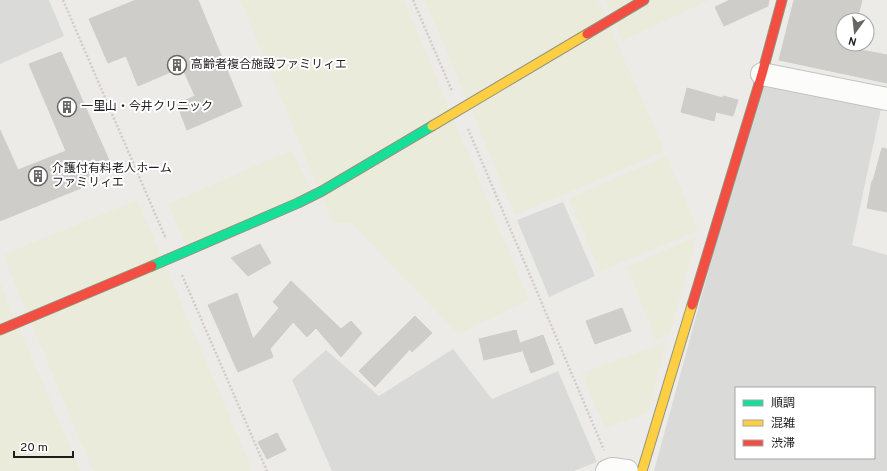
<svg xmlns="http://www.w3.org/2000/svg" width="887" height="471" font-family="Overpass,'Noto Sans JP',sans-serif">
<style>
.religious{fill:#dadad8;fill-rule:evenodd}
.farmland{fill:#eaebdb}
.building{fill:#cfcdca;stroke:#cfcdc9}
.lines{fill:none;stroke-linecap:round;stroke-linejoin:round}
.street-casing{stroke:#c3c3c1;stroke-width:24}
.fast-casing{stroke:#939581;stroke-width:11}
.slow-casing{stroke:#939581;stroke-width:11}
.jam-casing{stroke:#939581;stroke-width:11}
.path{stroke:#d5cac7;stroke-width:2.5;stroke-dasharray:2 2;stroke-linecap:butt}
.street{stroke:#fcfcfb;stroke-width:22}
.fast{stroke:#16e098;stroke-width:9}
.slow{stroke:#ffcf43;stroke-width:9}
.jam{stroke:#f24e42;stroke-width:9}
.labels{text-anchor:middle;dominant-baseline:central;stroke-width:4;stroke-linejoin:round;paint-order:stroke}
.poi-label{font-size:12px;fill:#1e1e1e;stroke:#fff;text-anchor:start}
</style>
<rect width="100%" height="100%" fill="#ecebe7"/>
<g class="religious">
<path d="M0,0H49L64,36L0,64Z"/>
<path d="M763,71L883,99L852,245L887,255V471H654ZM736,388H874V458H736Z"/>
<path d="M563,202L595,276L549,297L517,220Z"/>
<path d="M453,349L492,399L558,371L597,462L574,471H332L292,380L326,350L379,396Z"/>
</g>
<g class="farmland">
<path d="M240,0H404L529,300L458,334L351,223H333Z"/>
<path d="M425,0H598L665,151L515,215Z"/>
<path d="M606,0H709L622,41Z"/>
<path d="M292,150L315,199L190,255L168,204Z"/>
<path d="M666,156L699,230L600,271L569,199Z"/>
<path d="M137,200L252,469L248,471H93L3,255Z"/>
<path d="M697,236L670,334L656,340L627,267Z"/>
<path d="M0,283L80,471H0Z"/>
<path d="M667,342L647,413L605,428L582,373Z"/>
</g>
<g class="building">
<path d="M136,0H198L242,106L187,130L177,104L195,96L182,67L138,86L126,56L108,63L89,19Z"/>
<path d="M730,0H769L768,6L724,26L715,7Z"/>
<path d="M794,0H862L857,20H843V44H852L851,48L887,55V83L779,60Z"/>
<path d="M61,52L112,167L79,181L81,188L0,221V130L18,170L66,151L29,64Z"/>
<path d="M687,88L723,98V96L738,100L733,116L716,112L714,121L681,112Z"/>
<path d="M882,148L887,149V212L867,208L872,181H873Z"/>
<path d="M260,244L271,263L248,276L231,258Z"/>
<path d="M291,281L341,329L351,321L362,333L341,357L316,328L307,337L293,322L270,349L273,357L238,372L208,305L237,293L253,339L279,308L273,302Z"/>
<path d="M622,308L631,331L595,344L586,321Z"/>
<path d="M415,316L432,333L412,352L410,349L375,387L359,371Z"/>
<path d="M516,330L522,351L484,360L479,339Z"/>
<path d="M543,335L554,364L531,373L520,343Z"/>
<path d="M277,433L286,450L267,459L258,442Z"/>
</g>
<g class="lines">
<defs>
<g id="street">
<path d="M762,74L887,99"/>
<path d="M607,471L612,469L627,471"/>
</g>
<path id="fast" d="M152,266L298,203L322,191L432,126"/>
<g id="slow">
<path d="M432,126L587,34"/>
<path d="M642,471L692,305"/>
</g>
<g id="jam">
<path d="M587,34L644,0"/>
<path d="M692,305L762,74L782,0"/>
<path d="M0,330L152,266"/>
</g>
</defs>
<use href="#street" class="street-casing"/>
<use href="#fast" class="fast-casing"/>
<use href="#slow" class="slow-casing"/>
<use href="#jam" class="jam-casing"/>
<g class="path">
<path d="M63,0L166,239"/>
<path d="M413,0L452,91"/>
<path d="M468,129L604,450"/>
<path d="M182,275L267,471"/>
</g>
<use href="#street" class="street"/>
<use href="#fast" class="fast"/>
<use href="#slow" class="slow"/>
<use href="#jam" class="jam"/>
</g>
<defs>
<symbol id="building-ring" viewBox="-11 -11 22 22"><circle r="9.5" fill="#fff" stroke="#666664" stroke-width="1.5"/><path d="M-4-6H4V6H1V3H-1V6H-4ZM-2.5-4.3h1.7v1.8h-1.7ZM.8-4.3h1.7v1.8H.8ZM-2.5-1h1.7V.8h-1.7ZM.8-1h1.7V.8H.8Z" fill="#666664"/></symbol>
</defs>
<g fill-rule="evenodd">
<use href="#building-ring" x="166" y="54" width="22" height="22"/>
<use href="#building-ring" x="56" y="96" width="22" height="22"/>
<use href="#building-ring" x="27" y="165" width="22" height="22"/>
</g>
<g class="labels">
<g class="poi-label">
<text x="191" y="65">高齢者複合施設ファミリィエ</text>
<text x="81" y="107">一里山・今井クリニック</text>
<text x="52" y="169">介護付有料老人ホーム<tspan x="52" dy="14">ファミリィエ</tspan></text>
</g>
</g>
<rect x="735" y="387" width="140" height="72" fill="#ffffff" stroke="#a5a5a5"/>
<rect x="743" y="400" width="20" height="6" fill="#16e098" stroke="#a5a5a5"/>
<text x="771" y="407" font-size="12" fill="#1e1e1e">順調</text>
<rect x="743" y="420" width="20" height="6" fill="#ffcf43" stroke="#a5a5a5"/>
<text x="771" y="427" font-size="12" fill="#1e1e1e">混雑</text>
<rect x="743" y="440" width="20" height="6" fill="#f24e42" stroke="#a5a5a5"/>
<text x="771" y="447" font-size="12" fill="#1e1e1e">渋滞</text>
<g transform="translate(855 32) rotate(195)"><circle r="19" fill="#ffffff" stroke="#a5a5a5"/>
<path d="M0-3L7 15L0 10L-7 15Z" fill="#666664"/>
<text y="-6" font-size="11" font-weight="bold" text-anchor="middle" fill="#1e1e1e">N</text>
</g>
<path d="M14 451v6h59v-6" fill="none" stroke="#1e1e1e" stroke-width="2"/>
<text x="20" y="451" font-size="12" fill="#1e1e1e" stroke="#ffffff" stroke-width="3" paint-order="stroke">20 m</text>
</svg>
